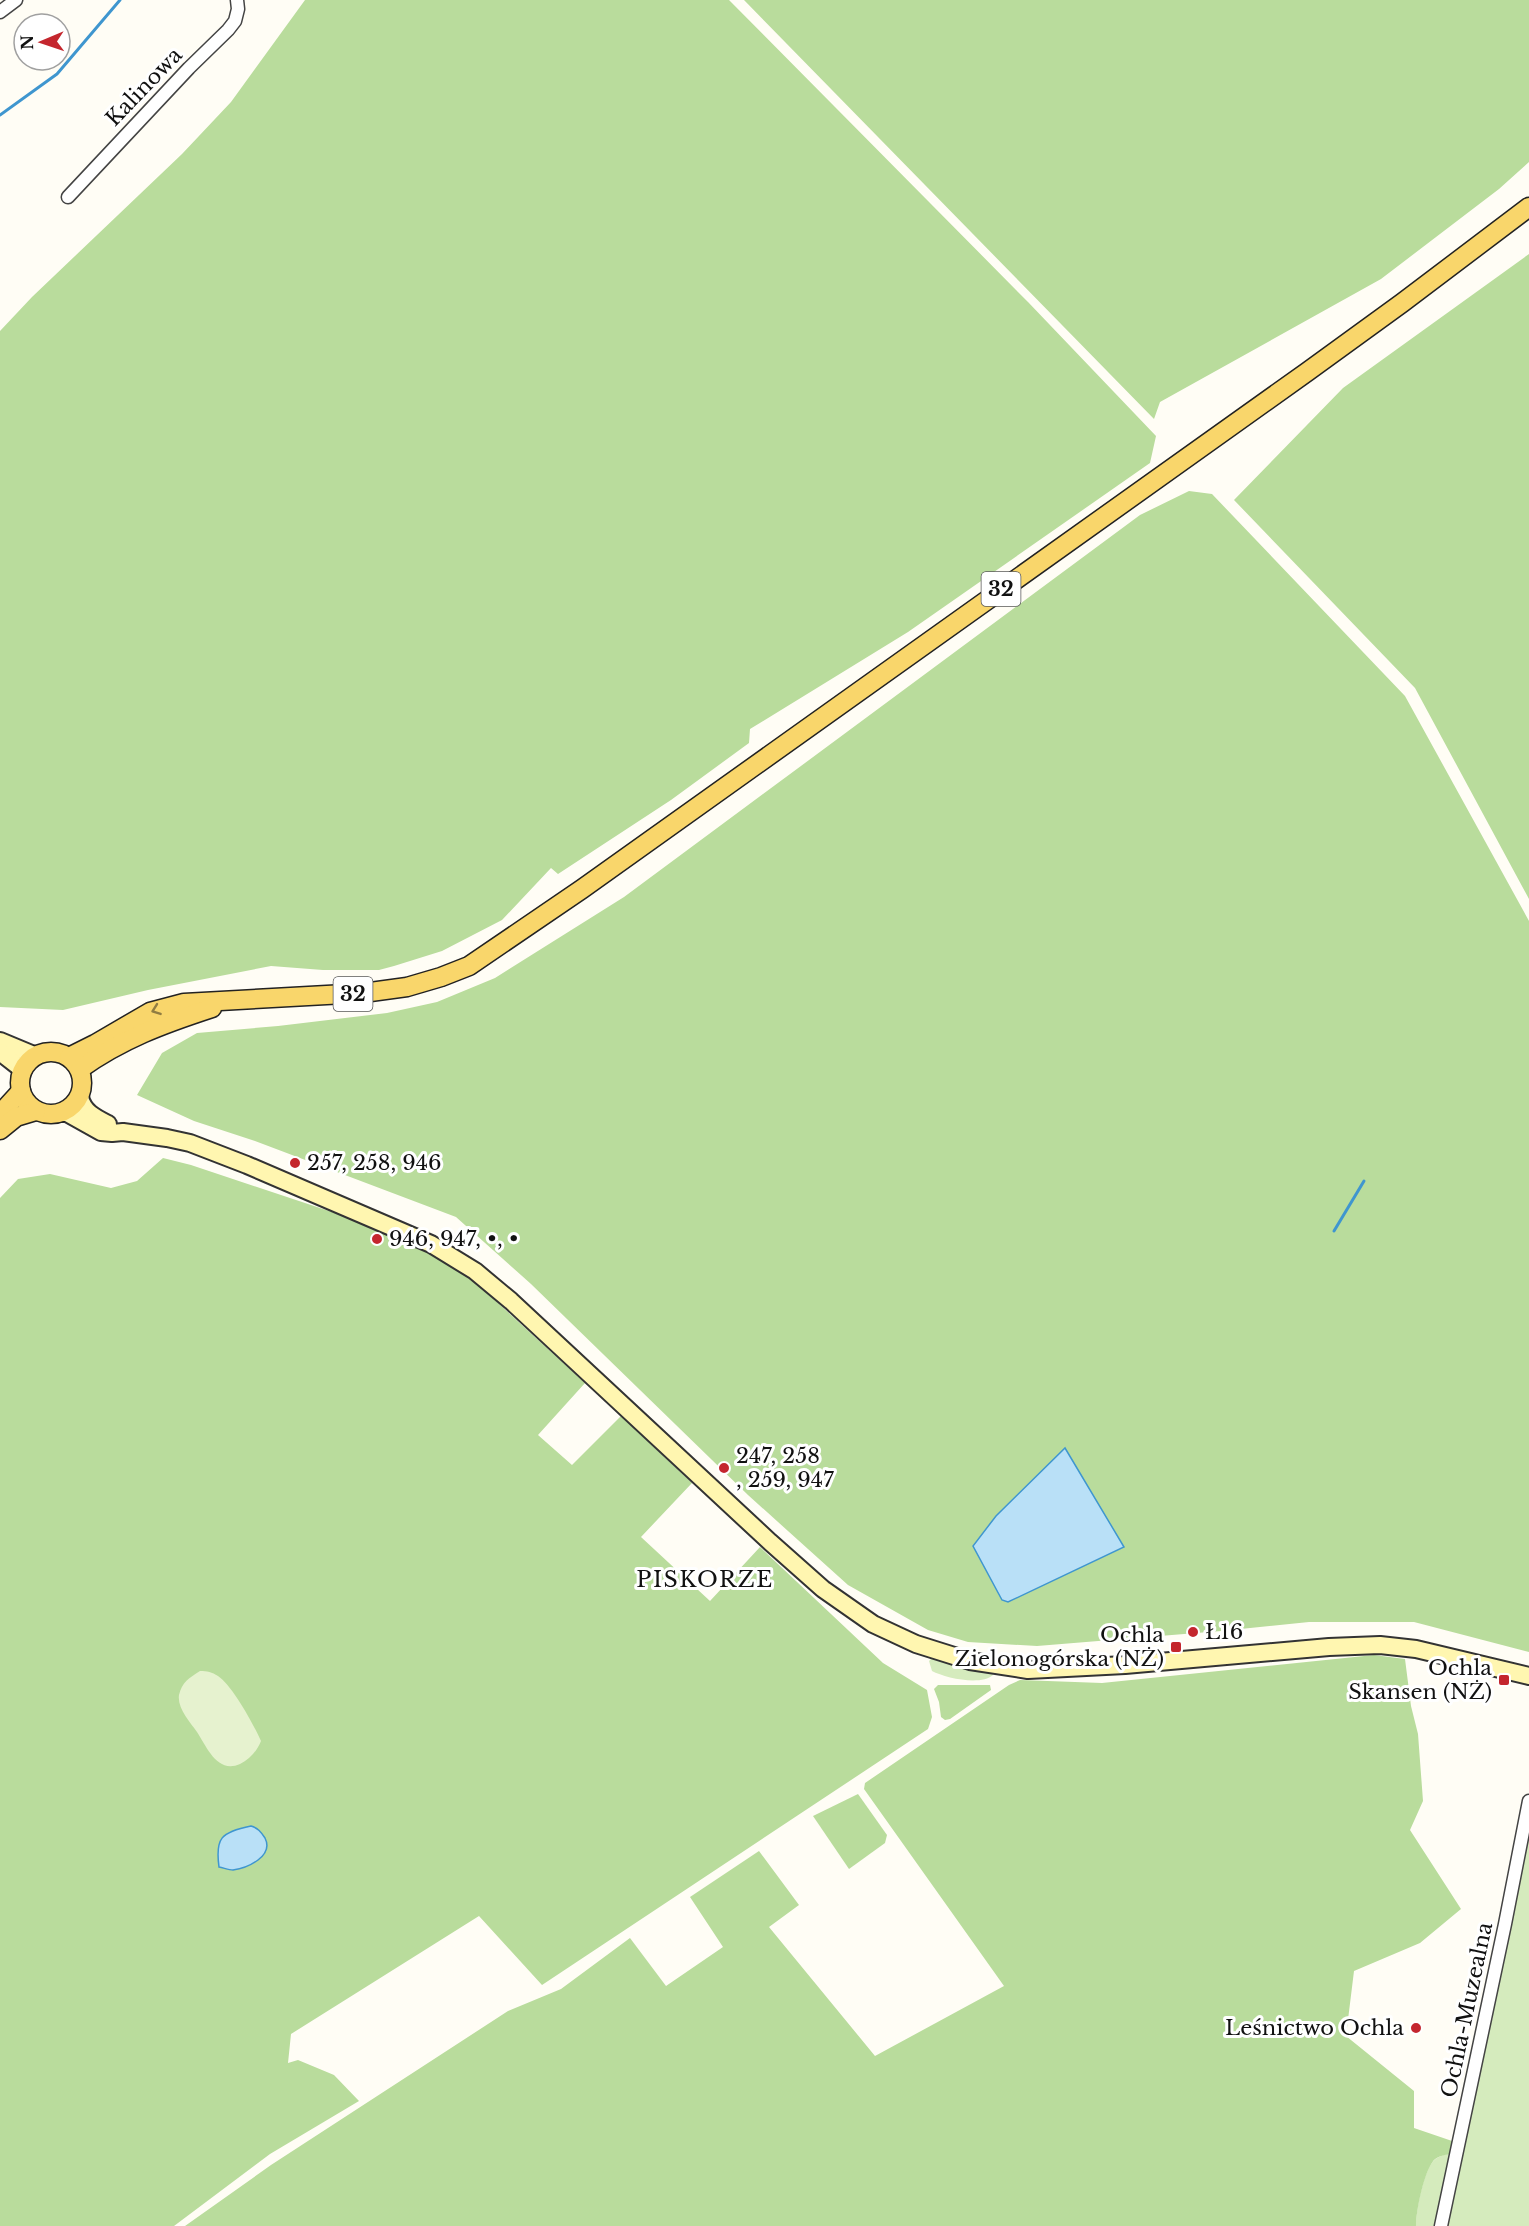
<svg xmlns="http://www.w3.org/2000/svg" width="1529" height="2226" font-family="'Libre Baskerville',serif">
<style>
.green{fill:#d5ebbd}
.forest{fill:#b9dc9c}
.pitch{fill:#e6f2cf}
.water{fill:#b9e0f7;stroke:#3f96cf;stroke-width:1.5}
.lines{fill:none;stroke-linecap:round;stroke-linejoin:round}
.stream{stroke:#3f96cf;stroke-width:3}
.street-casing{stroke:#444;stroke-width:15}
.secondary-casing{stroke:#333;stroke-width:20}
.primary-casing{stroke:#222;stroke-width:21}
.street{stroke:#fff;stroke-width:12}
.secondary{stroke:#fff6b0;stroke-width:16}
.primary{stroke:#f9d66b;stroke-width:18}
.oneway{stroke:#917d42}
.poi-dot{fill:#c4262e;stroke:#fff;stroke-width:2}
.labels{text-anchor:middle;dominant-baseline:central;stroke-width:6;stroke-linejoin:round;paint-order:stroke}
.shield{fill:#fff;stroke:#585858;stroke-width:1.5}
.shield-label{font-size:20px;font-weight:bold;fill:#111}
.street-label{font-size:21px;fill:#111;stroke:#fff}
.poi-label{font-size:21px;fill:#111;stroke:#fff;text-anchor:start}
.neighbourhood-label{font-size:22px;letter-spacing:1.5px;fill:#111;stroke:#fff}
</style>
<rect width="100%" height="100%" fill="#fffdf5"/>
<g class="green">
<path d="M933,1657L991,1670L993,1675C981,1686 945,1678 932,1671L929,1661Z"/>
<path d="M1529,1834V2226H1416C1416,2211 1424,2165 1437,2158C1442,2155 1450,2153 1456,2151L1488,2028L1493,2018L1491,2013Z"/>
</g>
<g class="forest">
<path d="M305,0H729L1028,302L1156,436L1150,463L908,632L750,729L749,743L671,800L558,874L551,868L502,920L442,951L394,966L379,970H323L271,966L148,990L63,1010L0,1007V331L32,297L182,154L231,102Z"/>
<path d="M744,0H1529V162L1499,189L1381,279L1160,402L1154,419Z"/>
<path d="M1529,254V899L1415,688L1234,500L1343,388Z"/>
<path d="M1189,491L1212,494L1405,696L1529,921V1652L1414,1622H1309L1221,1631L1037,1646L968,1642L928,1630L848,1585L748,1495L531,1284L456,1217L255,1141L194,1121L137,1095L162,1053L197,1033L278,1026L387,1013L437,1002L495,978L624,897L1140,515Z"/>
<path d="M163,1158L191,1165L437,1247L585,1383L538,1435L572,1465L621,1416L692,1483L641,1537L710,1601L760,1547L883,1663L927,1690L932,1717L928,1729L542,1985L479,1916L291,2034L288,2063L298,2060L334,2075L359,2101L270,2154L174,2226H0V1198L18,1179L50,1174L111,1188L137,1181Z"/>
<path d="M1374,1655L1405,1659L1411,1706L1418,1734L1423,1801L1410,1830L1461,1909L1420,1943L1354,1971L1346,2036L1414,2091V2128L1455,2142L1452,2153C1446,2155 1438,2156 1434,2160C1424,2171 1416,2211 1416,2226H185L271,2165L508,2011L561,1989L630,1938L666,1986L723,1947L690,1897L759,1851L799,1905L769,1927L875,2056L1004,1986L864,1789L865,1783L1009,1685L1020,1680L1102,1683Z"/>
<path d="M938,1685H990L991,1690L950,1719L945,1720L941,1717L939,1702L934,1689Z"/>
<path d="M858,1794L887,1835L885,1843L849,1869L813,1816Z"/>
</g>
<path class="pitch" d="M200,1671C207,1671 212,1672 218,1676C232,1685 254,1725 261,1741C257,1751 250,1759 240,1764C217,1774 207,1747 197,1732C190,1722 177,1708 179,1695C182,1682 189,1678 200,1671Z"/>
<g class="water">
<path d="M1065,1448L1124,1547L1008,1602L1002,1600L973,1546L996,1516Z"/>
<path d="M251,1826C258,1828 261,1832 265,1838C274,1856 248,1868 233,1870C229,1870 224,1868 219,1867C215,1838 221,1832 251,1826Z"/>
</g>
<g class="lines">
<g class="stream">
<path d="M0,115L57,74L120,0"/>
<path d="M1334,1231L1364,1181"/>
</g>
<defs>
<g id="street">
<path d="M0,12L16,0"/>
<path d="M68,197L189,68L228,30L235,21L238,9L237,0"/>
<path d="M1441,2226L1505,1924L1529,1801"/>
</g>
<g id="secondary">
<path d="M0,1041L36,1056"/>
<path d="M0,1052L23,1070"/>
<path d="M80,1097C83,1112 96,1118 108,1124"/>
<path d="M61,1113H67L101,1132L112,1133L123,1132L167,1138L190,1143L247,1165L431,1244L475,1271L511,1301L770,1542L823,1589L873,1624L916,1644L970,1661L1028,1670L1125,1665L1329,1647L1380,1645L1416,1649L1529,1676"/>
</g>
<g id="primary">
<circle cx="51" cy="1083" r="31"/>
<path d="M69,1057L95,1044L150,1012L184,1003L363,993L407,987L441,977L469,966L582,889L1307,372L1402,303L1529,207"/>
<path d="M80,1069C122,1039 163,1024 212,1008"/>
<path d="M0,1114L21,1091"/>
<path d="M0,1130L16,1117L36,1111"/>
</g>
</defs>
<use href="#street" class="street-casing"/>
<use href="#secondary" class="secondary-casing"/>
<use href="#primary" class="primary-casing"/>
<use href="#street" class="street"/>
<use href="#secondary" class="secondary"/>
<use href="#primary" class="primary"/>
</g>
<defs><path id="oneway-chevron" d="M-2-3.5L2.5 0L-2 3.5" fill="none" stroke-width="1.6" stroke-linecap="round" stroke-linejoin="round" transform="scale(1.5)"/></defs>
<use class="oneway" href="#oneway-chevron" transform="translate(156 1010) rotate(160)"/>
<g class="poi-dot">
<circle cx="295" cy="1163" r="6"/>
<circle cx="377" cy="1239" r="6"/>
<circle cx="724" cy="1468" r="6"/>
<circle cx="1193" cy="1632" r="6"/>
<rect x="1170" y="1641" width="12" height="12" rx="3"/>
<rect x="1498" y="1674" width="12" height="12" rx="3"/>
<circle cx="1416" cy="2028" r="6"/>
</g>
<g class="labels">
<g class="shield">
<rect x="981.5" y="572" width="39" height="34" rx="4.5"/>
<rect x="333.5" y="977" width="39" height="34" rx="4.5"/>
</g>
<g class="shield-label">
<text x="1001" y="589">32</text>
<text x="353" y="994">32</text>
</g>
<g class="street-label">
<text transform="translate(144 87) rotate(-46)">Kalinowa</text>
<text transform="translate(1467 2010) rotate(-78)">Ochla-Muzealna</text>
</g>
<g class="poi-label">
<text x="307" y="1163">257, 258, 946</text>
<text x="389" y="1239">946, 947, •, •</text>
<text x="736" y="1456">247, 258<tspan x="736" dy="24">, 259, 947</tspan></text>
<text x="1205" y="1632">Ł16</text>
<text x="1164" y="1635" text-anchor="end">Ochla<tspan x="1164" dy="24">Zielonogórska (NŻ)</tspan></text>
<text x="1492" y="1668" text-anchor="end">Ochla<tspan x="1492" dy="24">Skansen (NŻ)</tspan></text>
<text x="1404" y="2028" text-anchor="end">Leśnictwo Ochla</text>
</g>
<g class="neighbourhood-label">
<text x="705" y="1579">PISKORZE</text>
</g>
</g>
<g transform="translate(42 42) rotate(268)"><circle r="28" fill="#ffffff" stroke="#a0a0a0" stroke-width="1.5"/>
<path d="M0-4.5L10 22L0 15L-10 22Z" fill="#c4262e"/>
<text y="-9" font-size="16" font-weight="bold" text-anchor="middle" fill="#111111">N</text>
</g>
</svg>
